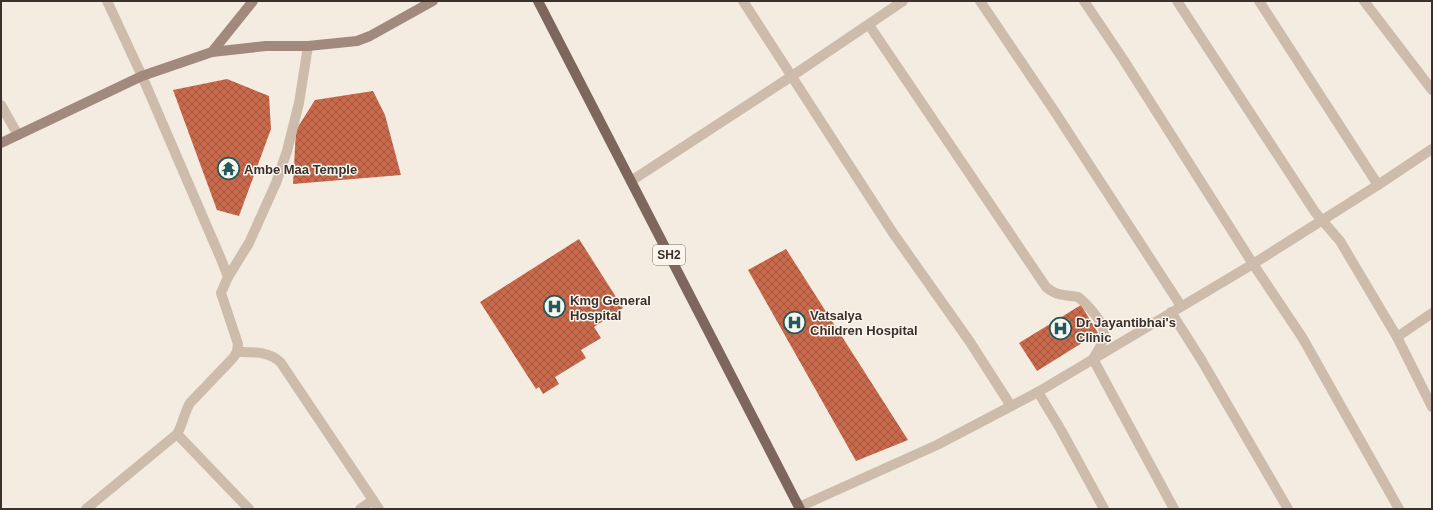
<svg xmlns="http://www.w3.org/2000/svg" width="1433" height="510" font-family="Helvetica,sans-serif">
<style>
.building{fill:url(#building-cross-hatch)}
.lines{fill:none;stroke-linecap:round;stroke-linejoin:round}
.street{stroke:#cdbbac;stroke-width:10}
.secondary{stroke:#a18a7d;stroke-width:10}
.primary{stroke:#7d675c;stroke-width:10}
.labels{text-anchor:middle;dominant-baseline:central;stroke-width:3;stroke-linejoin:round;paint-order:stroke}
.shield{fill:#fbf5ee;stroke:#756b66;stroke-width:1}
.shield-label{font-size:12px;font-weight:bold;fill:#3b302b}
.poi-label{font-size:13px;font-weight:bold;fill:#3b302b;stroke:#fbf5ee;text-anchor:start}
</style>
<defs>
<pattern id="building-cross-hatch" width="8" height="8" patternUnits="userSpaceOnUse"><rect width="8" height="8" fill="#c8694b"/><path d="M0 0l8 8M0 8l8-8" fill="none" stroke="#a4573f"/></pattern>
</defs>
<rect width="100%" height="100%" fill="#f4ebe1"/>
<g class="building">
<path d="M227,79L269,96L271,129L239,216L217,210L173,90Z"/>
<path d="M373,91L385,115L401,175L293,184L296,130L315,100Z"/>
<path d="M579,239L623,308L594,327L601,338L581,350L586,358L555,377L559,384L543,394L539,387L536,389L480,302Z"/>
<path d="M786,249L908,440L856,461L748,270Z"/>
<path d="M1081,305L1098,333L1037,371L1019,343Z"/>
</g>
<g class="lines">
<g class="street">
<path d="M107,1L142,76L221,259L228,277"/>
<path d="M743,1L893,233L970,342L1011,406"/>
<path d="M980,1L1055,112L1181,306"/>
<path d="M1084,1L1123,59L1253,264L1302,337L1399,509"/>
<path d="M1177,1L1315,212L1340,241L1397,337L1432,407"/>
<path d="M1259,1L1378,185"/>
<path d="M1364,1L1432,90"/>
<path d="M869,25L1046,287C1056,296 1066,295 1078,297C1087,304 1106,324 1104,336C1103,344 1097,352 1093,359L1174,509"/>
<path d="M1,105L18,135"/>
<path d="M631,181L792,76L903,1"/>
<path d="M1171,312L1202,361L1288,509"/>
<path d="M1397,337L1432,313"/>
<path d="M237,352C253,352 270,351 281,363L379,509"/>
<path d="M1038,392L1061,430L1104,509"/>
<path d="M177,434L249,509"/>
<path d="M799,507L937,445L1038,392L1253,264L1378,185L1432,149"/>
<path d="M86,509L177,434C183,424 184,413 190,403L233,358L237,352L238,344L221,293L228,277L249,243L276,183L287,151L299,103L308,46"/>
<path d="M360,509L373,500"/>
</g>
<g class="secondary">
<path d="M212,52L253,1"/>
<path d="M1,143L142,76L212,52L266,46H308L357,41L370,36L433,1"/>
</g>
<path class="primary" d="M538,1L800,509"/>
</g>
<defs>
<symbol id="temple-ring" viewBox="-11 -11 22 22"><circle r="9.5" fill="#fbf5ee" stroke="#1f5a5e" stroke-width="1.5"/><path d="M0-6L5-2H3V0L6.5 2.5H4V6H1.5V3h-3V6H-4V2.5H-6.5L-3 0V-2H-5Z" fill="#1f5a5e"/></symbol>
<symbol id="hospital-ring" viewBox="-11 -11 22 22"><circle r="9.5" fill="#fbf5ee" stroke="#1f5a5e" stroke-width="1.5"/><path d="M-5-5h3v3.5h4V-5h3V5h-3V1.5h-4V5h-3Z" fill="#1f5a5e"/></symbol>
</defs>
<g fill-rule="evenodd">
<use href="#temple-ring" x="216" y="156" width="25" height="25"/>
<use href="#hospital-ring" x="542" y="294" width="25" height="25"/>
<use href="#hospital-ring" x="782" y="310" width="25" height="25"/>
<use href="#hospital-ring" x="1048" y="316" width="25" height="25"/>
</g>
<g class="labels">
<rect class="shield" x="653" y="245" width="32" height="20" rx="3"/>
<g class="shield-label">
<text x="669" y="255">SH2</text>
</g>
<g class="poi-label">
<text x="244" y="169">Ambe Maa Temple</text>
<text x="570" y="300">Kmg General<tspan x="570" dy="15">Hospital</tspan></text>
<text x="810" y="315">Vatsalya<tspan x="810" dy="15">Children Hospital</tspan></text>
<text x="1076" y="322">Dr Jayantibhai's<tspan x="1076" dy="15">Clinic</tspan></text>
</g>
</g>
<rect width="1433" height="510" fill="none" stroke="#3b302b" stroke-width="4"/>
</svg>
